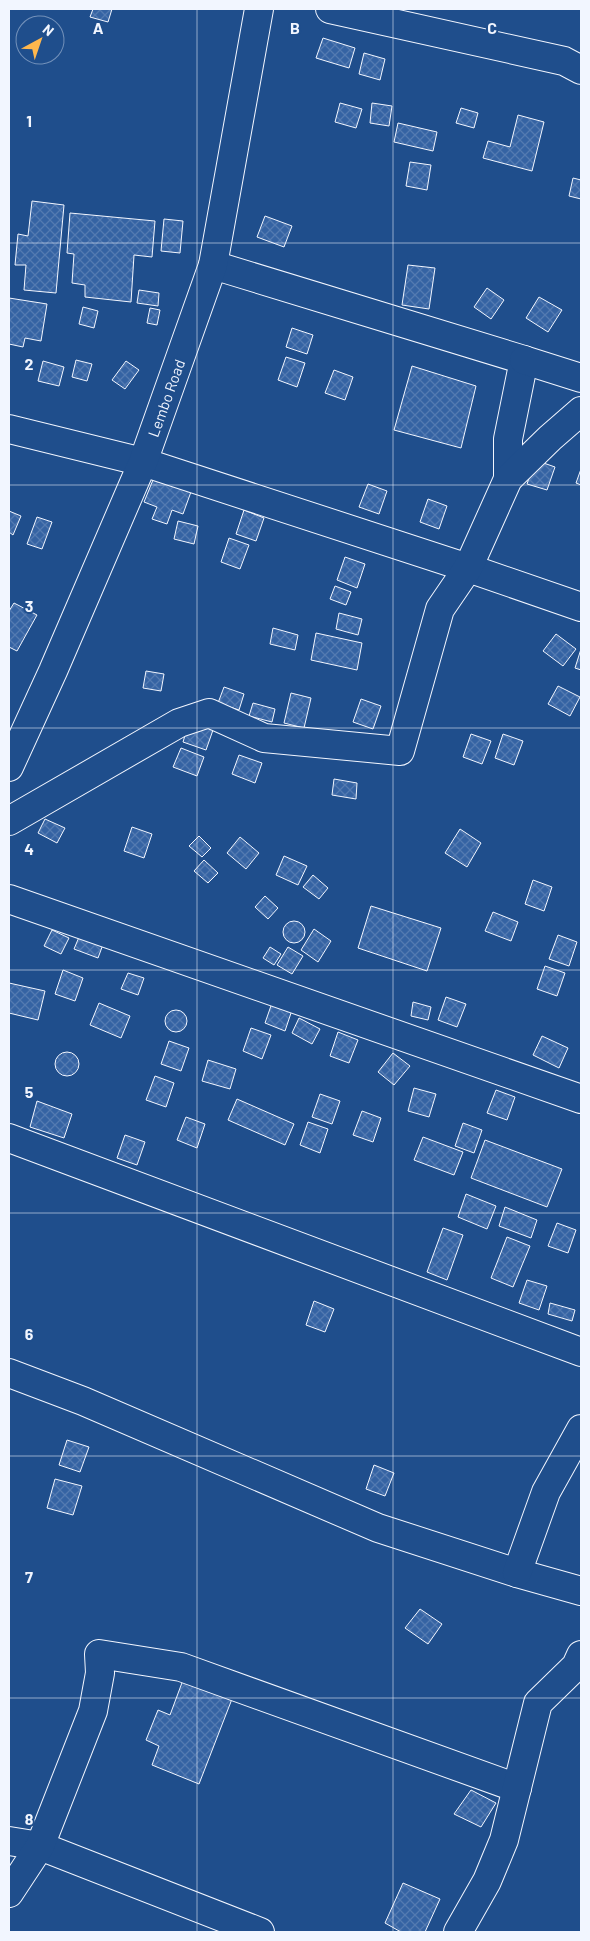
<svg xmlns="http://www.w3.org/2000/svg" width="590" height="1941" font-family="Barlow,sans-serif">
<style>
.building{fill:url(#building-cross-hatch);stroke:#f2f6ff}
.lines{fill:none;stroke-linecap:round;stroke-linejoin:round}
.minor-casing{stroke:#f2f6ff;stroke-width:30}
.tertiary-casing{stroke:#f2f6ff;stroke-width:30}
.minor{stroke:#1f4e8c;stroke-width:28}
.tertiary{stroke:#1f4e8c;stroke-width:28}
.grid{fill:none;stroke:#f2f6ff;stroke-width:1;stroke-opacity:0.55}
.labels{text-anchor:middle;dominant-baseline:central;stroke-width:4;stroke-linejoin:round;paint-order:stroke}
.street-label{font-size:15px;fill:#f2f6ff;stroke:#1f4e8c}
.grid-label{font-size:16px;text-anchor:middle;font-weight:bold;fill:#f2f6ff;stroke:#1f4e8c;stroke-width:4;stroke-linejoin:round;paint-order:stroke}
</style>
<defs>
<pattern id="building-cross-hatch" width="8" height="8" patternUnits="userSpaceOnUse" patternTransform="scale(1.25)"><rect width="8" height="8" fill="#3563a3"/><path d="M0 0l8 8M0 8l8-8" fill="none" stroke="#537ab1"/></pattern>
</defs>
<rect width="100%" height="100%" fill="#1f4e8c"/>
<g class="building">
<path d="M93,9H112L108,22L90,17Z"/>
<path d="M323,38L355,48L349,68L316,58Z"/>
<path d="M364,53L385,59L380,80L359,74Z"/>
<path d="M340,103L362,109L356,128L335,122Z"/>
<path d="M372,103L392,106L389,126L370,123Z"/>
<path d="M461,108L478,113L474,128L456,123Z"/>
<path d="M518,115L544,122L532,171L483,158L488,141L510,147Z"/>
<path d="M398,123L437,132L433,151L394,142Z"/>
<path d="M410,162L431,165L427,190L406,186Z"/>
<path d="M573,178L581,180V199L569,196Z"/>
<path d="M32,201L64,205L56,293L24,290L26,265H15L18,234L28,236Z"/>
<path d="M70,213L155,221L152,257L134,255L131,302L85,297V285L72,283L74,254L67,253Z"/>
<path d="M265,216L292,226L284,247L257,237Z"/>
<path d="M164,219L183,221L180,253L161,251Z"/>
<path d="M408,265L435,268L429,309L402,305Z"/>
<path d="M487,288L504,300L491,319L474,307Z"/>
<path d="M139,290L159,293L158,306L137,303Z"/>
<path d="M539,297L562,310L548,332L526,318Z"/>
<path d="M9,298L47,304L41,341L25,338L23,347L9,344Z"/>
<path d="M83,307L98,311L94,328L79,324Z"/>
<path d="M150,308L160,310L157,325L147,323Z"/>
<path d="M292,328L313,335L307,354L286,347Z"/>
<path d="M286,357L305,363L297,387L278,380Z"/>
<path d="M76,360L92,364L87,381L72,377Z"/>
<path d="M43,361L64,367L59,386L38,381Z"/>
<path d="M126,361L139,370L125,389L112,380Z"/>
<path d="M412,366L476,386L461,448L394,430Z"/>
<path d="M334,370L353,377L345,400L325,393Z"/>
<path d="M535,460L555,467L547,490L527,484Z"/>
<path d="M581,469V485L576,483Z"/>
<path d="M155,475L192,489L183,514L172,510L167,524L152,519L157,507L144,502Z"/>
<path d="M368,484L387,491L379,514L359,507Z"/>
<path d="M428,499L447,506L439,529L420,522Z"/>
<path d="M244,510L264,518L256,541L236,534Z"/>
<path d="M9,511L21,516L13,535L9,532Z"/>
<path d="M37,517L52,522L42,549L27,544Z"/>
<path d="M178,521L198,526L194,544L174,539Z"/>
<path d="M229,538L249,545L240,569L221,562Z"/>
<path d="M345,557L365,564L357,588L337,580Z"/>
<path d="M335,586L351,592L346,605L330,599Z"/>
<path d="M14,603L37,615L17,651L9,647V611Z"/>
<path d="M339,613L362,619L358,635L336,629Z"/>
<path d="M273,628L298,635L295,650L270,644Z"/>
<path d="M316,633L362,643L357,670L311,660Z"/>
<path d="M556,634L576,649L563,666L543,651Z"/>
<path d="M581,649V670L575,668Z"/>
<path d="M146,671L164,674L161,691L143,688Z"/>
<path d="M558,686L580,697L570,716L548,704Z"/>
<path d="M224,687L244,694L239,710L218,703Z"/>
<path d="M291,693L311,698L304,728L284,723Z"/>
<path d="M361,699L381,706L373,729L353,722Z"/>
<path d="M253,703L275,709L272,722L249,716Z"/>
<path d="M189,722L213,730L206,750L183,742Z"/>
<path d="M471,734L491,741L482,764L463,757Z"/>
<path d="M503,734L523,741L514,765L495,758Z"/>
<path d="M181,748L204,757L197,776L173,767Z"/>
<path d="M239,755L262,763L255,783L232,774Z"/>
<path d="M334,779L357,783L356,799L332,795Z"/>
<path d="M45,819L65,828L57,843L38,833Z"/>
<path d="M132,827L152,834L144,858L124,851Z"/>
<path d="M460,829L481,843L467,867L445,853Z"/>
<path d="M199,836L211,848L202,857L189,846Z"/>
<path d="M240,837L259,853L246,869L227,853Z"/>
<path d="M284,856L307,866L298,885L276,875Z"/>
<path d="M204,860L218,873L208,883L194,871Z"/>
<path d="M313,875L328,888L319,899L303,887Z"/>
<path d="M533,880L552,887L544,911L525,904Z"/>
<path d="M265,896L278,908L268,919L255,907Z"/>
<path d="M371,906L441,928L427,971L358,948Z"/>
<path d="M493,912L518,922L511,941L485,931Z"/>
<circle cx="294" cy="932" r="11"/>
<path d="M314,929L331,941L318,962L301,950Z"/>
<path d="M52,930L69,938L61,954L44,946Z"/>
<path d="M82,930L105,939L98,958L74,949Z"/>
<path d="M558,935L577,942L569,966L549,959Z"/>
<path d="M270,947L281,954L274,965L263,958Z"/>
<path d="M288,947L303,956L292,974L277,965Z"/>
<path d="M545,966L565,973L557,996L537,989Z"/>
<path d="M63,970L83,978L75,1001L55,994Z"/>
<path d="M128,973L144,978L138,995L121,989Z"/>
<path d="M9,983L45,991L38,1020L9,1013Z"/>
<path d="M446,997L466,1004L457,1027L438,1020Z"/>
<path d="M273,1000L293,1007L285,1031L265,1023Z"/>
<path d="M413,1002L431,1007L428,1020L411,1016Z"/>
<path d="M99,1003L130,1016L121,1038L90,1025Z"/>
<circle cx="176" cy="1021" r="11"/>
<path d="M299,1018L320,1029L312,1044L292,1033Z"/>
<path d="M251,1028L271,1035L262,1059L243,1051Z"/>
<path d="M338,1032L358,1040L349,1063L330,1056Z"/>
<path d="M542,1036L568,1048L559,1068L533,1055Z"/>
<path d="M169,1041L189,1048L181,1071L161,1064Z"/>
<circle cx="67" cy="1064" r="12"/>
<path d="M393,1053L410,1066L394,1085L378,1072Z"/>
<path d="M208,1060L236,1069L230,1089L202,1081Z"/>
<path d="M155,1076L174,1083L166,1107L146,1100Z"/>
<path d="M414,1088L436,1094L429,1117L408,1111Z"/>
<path d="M496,1090L515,1097L507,1120L487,1113Z"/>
<path d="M320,1094L340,1101L332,1124L312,1117Z"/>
<path d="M237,1099L294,1124L285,1145L228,1120Z"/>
<path d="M37,1101L72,1114L64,1138L30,1127Z"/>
<path d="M362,1111L381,1118L373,1142L353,1135Z"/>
<path d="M186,1117L205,1124L197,1148L177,1140Z"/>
<path d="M308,1122L328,1129L320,1153L300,1145Z"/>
<path d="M463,1123L482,1130L474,1153L455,1146Z"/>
<path d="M125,1135L145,1142L137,1165L117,1158Z"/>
<path d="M423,1137L463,1152L454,1175L414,1160Z"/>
<path d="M485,1140L562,1169L547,1207L471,1178Z"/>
<path d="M466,1194L496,1206L487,1229L458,1217Z"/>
<path d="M505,1207L537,1220L531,1238L499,1226Z"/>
<path d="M557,1223L576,1230L568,1253L548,1246Z"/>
<path d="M443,1228L463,1235L447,1280L427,1272Z"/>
<path d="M507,1237L530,1246L513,1287L491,1278Z"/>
<path d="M527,1280L547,1286L539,1310L519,1303Z"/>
<path d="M314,1301L334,1309L325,1332L306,1325Z"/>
<path d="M550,1303L575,1310L572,1321L548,1314Z"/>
<path d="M67,1440L89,1447L80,1472L59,1465Z"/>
<path d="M374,1465L394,1473L385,1496L366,1489Z"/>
<path d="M55,1479L82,1486L73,1515L47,1508Z"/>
<path d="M420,1609L442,1624L428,1644L405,1628Z"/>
<path d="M183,1680L232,1699L199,1784L152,1765L159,1746L146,1740L158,1710L170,1715Z"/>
<path d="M471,1790L496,1803L481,1827L454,1814Z"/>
<path d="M403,1883L440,1899L425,1932H401L385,1923Z"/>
</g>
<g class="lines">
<defs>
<g id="minor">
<path d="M330,9L564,61L581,70"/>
<path d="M213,265L524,360L508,439V479"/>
<path d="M524,360L581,378"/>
<path d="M9,429L143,462L468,568L581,607"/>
<path d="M9,821L179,723L209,713L264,738L400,751L440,609L468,568L508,479L550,438L581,411"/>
<path d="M9,899L581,1099"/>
<path d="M9,1138L581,1352"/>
<path d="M9,1373L83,1401L378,1528L517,1573L581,1591"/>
<path d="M517,1573L546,1492L581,1429"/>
<path d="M9,1841L40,1846L260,1932"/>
<path d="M9,1893L40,1846L93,1711L100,1673L99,1654L181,1667L517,1788"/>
<path d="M458,1932L487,1881L504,1840L538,1703L576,1666L581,1655"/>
</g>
<path id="tertiary" d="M9,767L53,671L143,462L213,265L259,9"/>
</defs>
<use href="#minor" class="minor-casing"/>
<use href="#tertiary" class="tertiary-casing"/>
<use href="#minor" class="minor"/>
<use href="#tertiary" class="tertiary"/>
</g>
<path class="grid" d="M197,9V1932M393,9V1932M9,243H581M9,485H581M9,728H581M9,970H581M9,1213H581M9,1456H581M9,1698H581"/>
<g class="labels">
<g class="street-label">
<text transform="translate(166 398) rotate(-70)">Lembo Road</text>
</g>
</g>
<g class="grid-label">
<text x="98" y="34">A</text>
<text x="295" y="34">B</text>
<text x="492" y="34">C</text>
<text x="29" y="127">1</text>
<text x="29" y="370">2</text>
<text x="29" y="612">3</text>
<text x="29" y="855">4</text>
<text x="29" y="1098">5</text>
<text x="29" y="1340">6</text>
<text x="29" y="1583">7</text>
<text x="29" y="1825">8</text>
</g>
<rect width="590" height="1941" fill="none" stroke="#f2f6ff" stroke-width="20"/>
<g transform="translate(40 40) rotate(40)"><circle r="24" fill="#1f4e8c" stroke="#7391ba"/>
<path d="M0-4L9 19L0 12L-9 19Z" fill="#ffb74d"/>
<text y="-8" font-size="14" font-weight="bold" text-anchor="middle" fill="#f2f6ff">N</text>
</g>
</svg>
